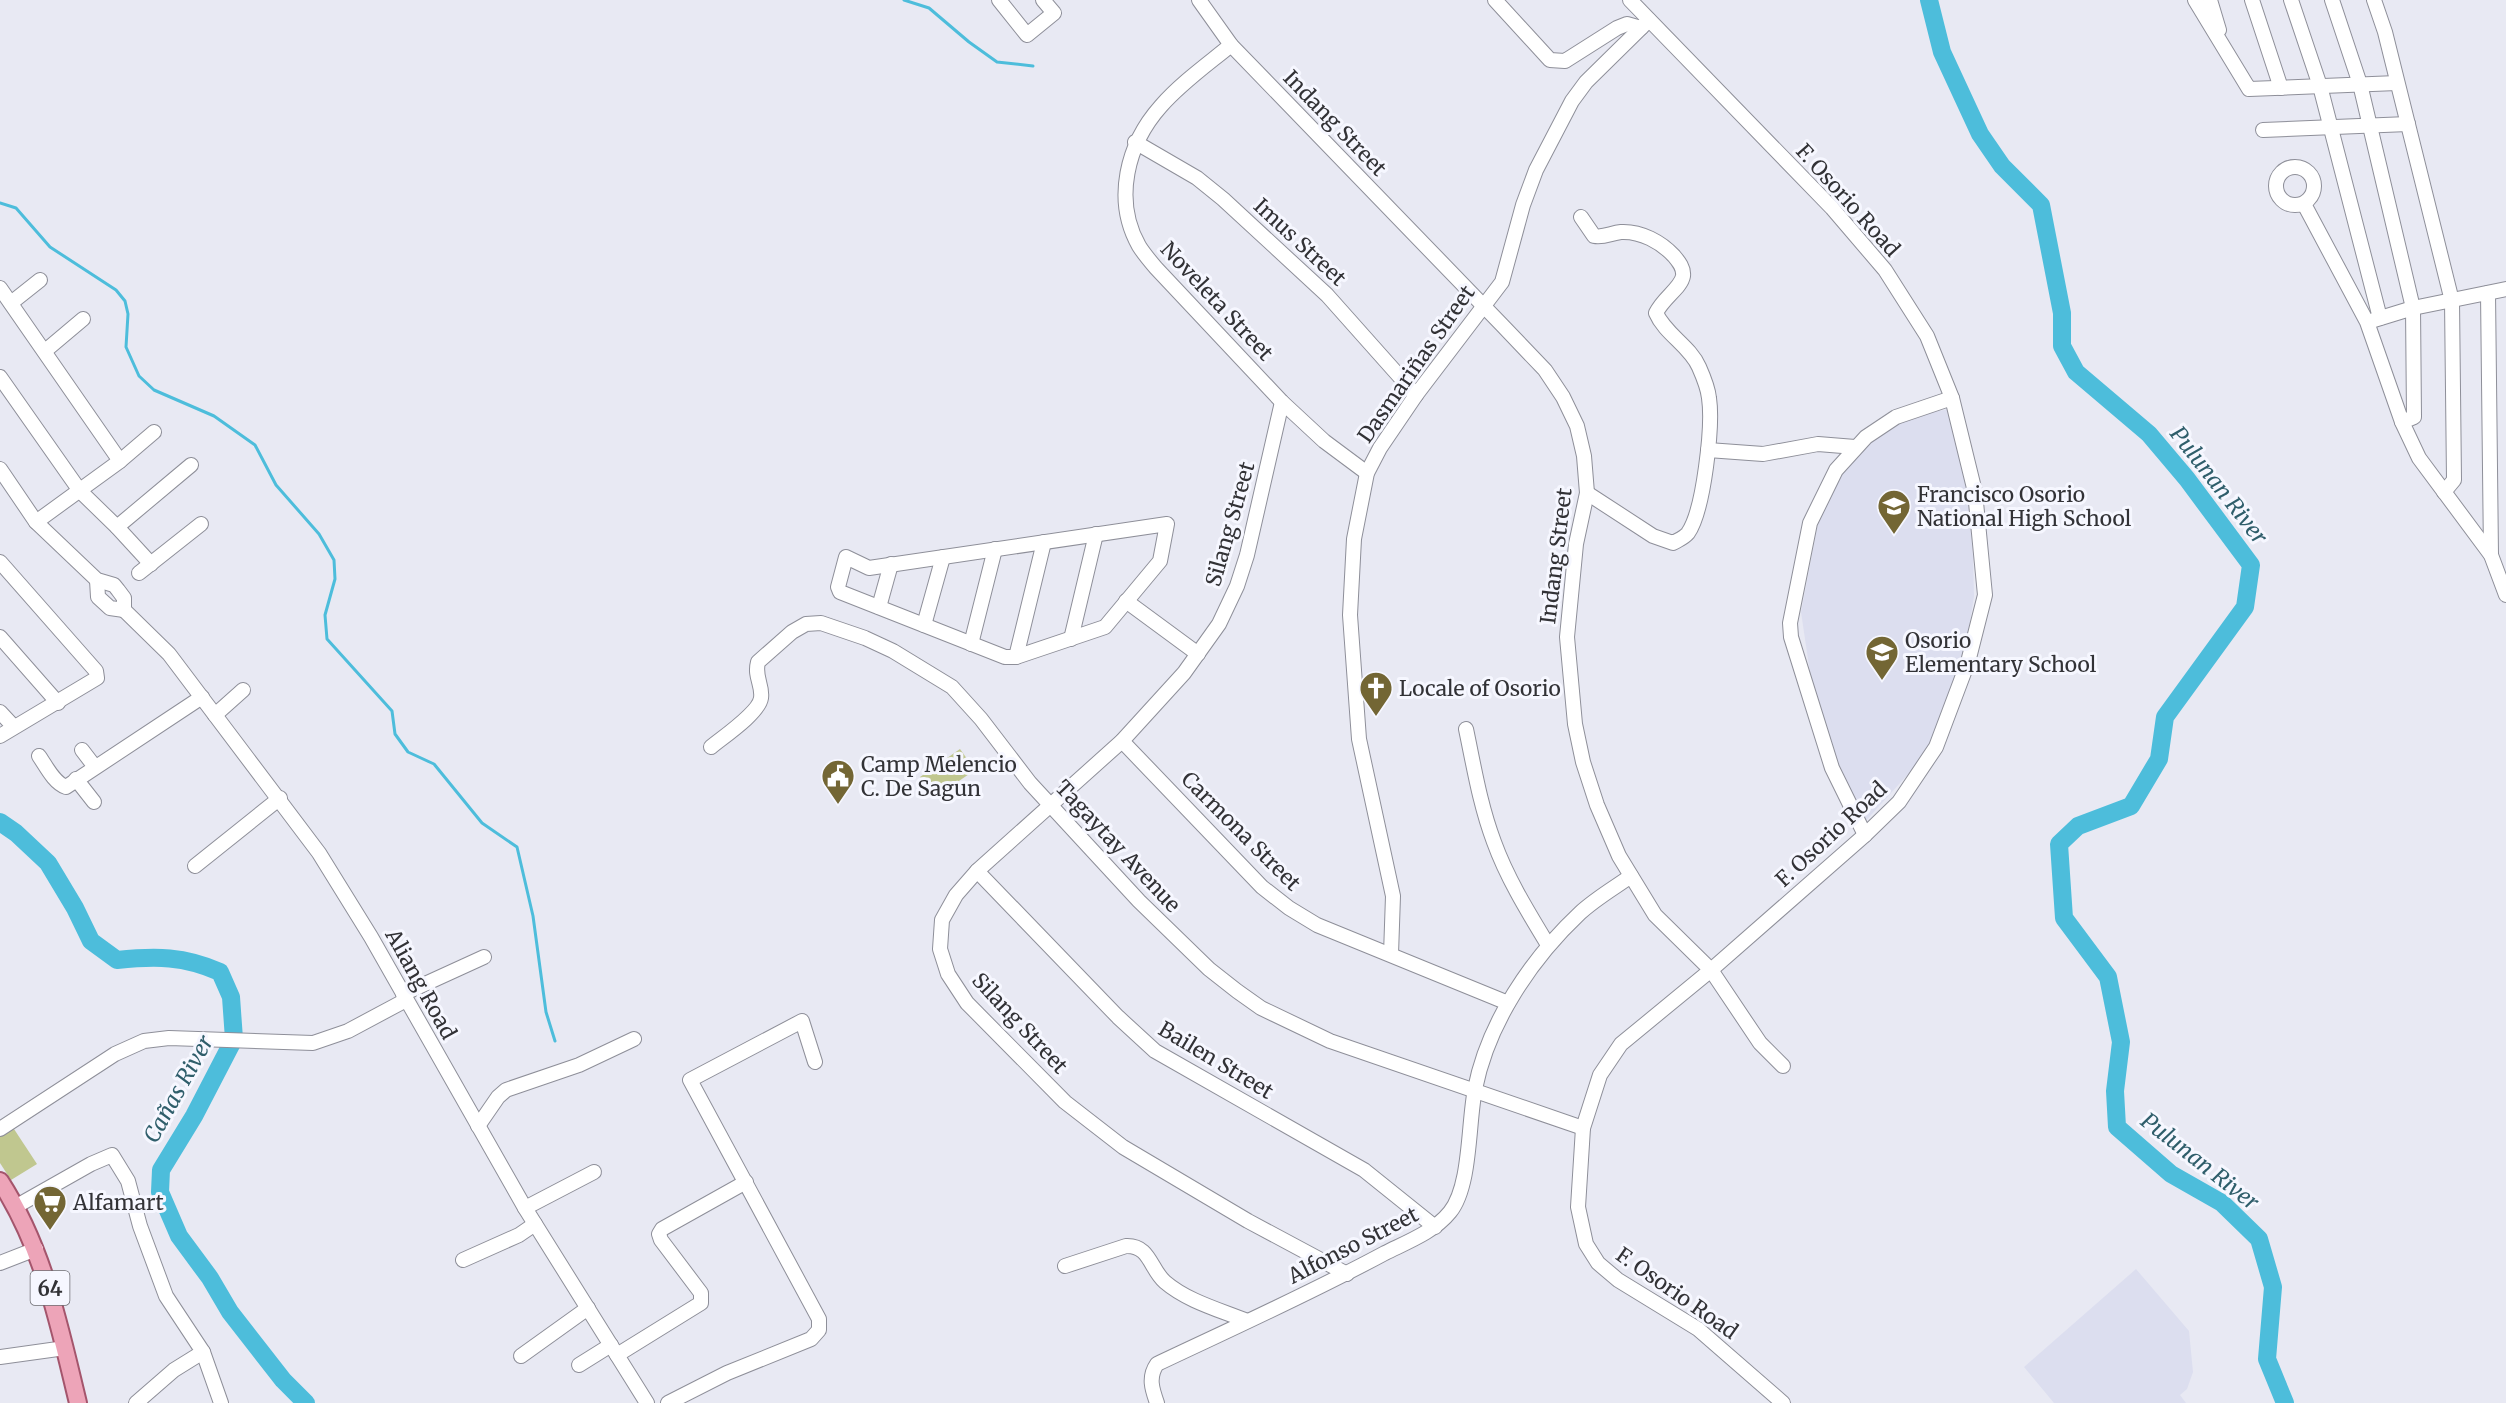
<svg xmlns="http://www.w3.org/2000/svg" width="2506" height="1403" font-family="Merriweather,serif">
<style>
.built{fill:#dcdeef}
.green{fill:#c0c78f}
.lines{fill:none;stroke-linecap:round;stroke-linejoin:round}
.stream{stroke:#4dbddb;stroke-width:3}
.river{stroke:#4dbddb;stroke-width:18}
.minor-casing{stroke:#8e8f99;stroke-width:16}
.major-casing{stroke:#a4556c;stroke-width:20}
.minor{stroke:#fff;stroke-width:14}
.major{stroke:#eda4b8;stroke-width:16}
.labels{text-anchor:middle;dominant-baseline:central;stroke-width:6;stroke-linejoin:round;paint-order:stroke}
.shield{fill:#f6f7ff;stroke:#6d6d72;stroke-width:1.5}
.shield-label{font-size:20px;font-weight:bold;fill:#323236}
.street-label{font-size:21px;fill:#323236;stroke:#f6f7ff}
.poi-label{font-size:21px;fill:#323236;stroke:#f6f7ff;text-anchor:start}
.water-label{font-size:22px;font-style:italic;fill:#2f5e6b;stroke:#f6f7ff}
</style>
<rect width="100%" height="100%" fill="#e8e9f3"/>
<g class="built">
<path d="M1949,409L1967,477L1973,557L1974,596L1967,642L1930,750L1861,826L1817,720L1801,612L1820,513L1848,465L1873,436L1908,417Z"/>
<path d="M2136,1269L2189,1331L2193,1372L2187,1389L2180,1395L2186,1403H2054L2024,1367Z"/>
</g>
<g class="green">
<path d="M960,749L975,770L934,798L920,777Z"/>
<path d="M12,1126L37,1164L11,1180L0,1163V1134Z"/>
</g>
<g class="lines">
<g class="stream">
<path d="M904,0L929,8L969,42L997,62L1033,66"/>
<path d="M0,203L16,208L50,247L116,290L125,301L128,314L126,347L139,376L154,390L214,416L255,445L276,485L319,534L334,560L335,579L325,615L327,639L392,711L395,734L408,752L434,764L482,823L517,847L533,916L546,1012L555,1041"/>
</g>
<g class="river">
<path d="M1929,0L1942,52L1980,134L2002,166L2041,205L2062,313V346L2076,372L2149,434L2187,479L2251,565L2245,607L2165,717L2159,759L2131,806L2078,826L2059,844L2064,918L2108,977L2121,1042L2115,1091L2117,1127L2171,1174L2222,1203L2259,1239L2273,1287L2267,1359L2285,1403"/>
<path d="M0,822L16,833L48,863L75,908L91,941L117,960C156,956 184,956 220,972L231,997L234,1039L194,1116L161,1170L160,1192L179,1236L210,1278L230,1312L283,1380L306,1403"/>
</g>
<defs>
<g id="minor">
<path d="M999,0L1027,35L1054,13L1043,0"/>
<path d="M1199,0L1231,45L1502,325L1545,370L1563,397L1577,426L1584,456L1587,493L1576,544L1567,637L1575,724L1583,762L1597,805L1619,856L1655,915L1711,970L1760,1043L1783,1066"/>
<path d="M1495,0L1550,60L1565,61L1617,28L1627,24L1641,28"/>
<path d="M1630,0L1832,208L1885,270L1927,336L1952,398L1975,492L1985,595L1968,662L1936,747L1899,802L1865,835L1711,970L1621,1044L1600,1075L1583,1128L1578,1207L1586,1244L1598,1263L1618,1280L1698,1329L1783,1403"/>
<path d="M2195,0L2249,89L2397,83"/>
<path d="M2210,0L2219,30"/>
<path d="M2252,0L2281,88"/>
<path d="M2291,0L2320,86L2380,318"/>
<path d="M2332,0L2360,84L2413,308L2414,417L2402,422"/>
<path d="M2374,0L2385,32L2452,301L2454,480L2444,492"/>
<path d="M1231,45C1208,64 1181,83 1161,106C1127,144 1113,200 1139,246C1144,254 1150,261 1156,268L1282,402L1324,441L1367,473"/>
<path d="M2263,130L2408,124"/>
<path d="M1135,142L1197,178L1223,199L1327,295L1416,395"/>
<circle cx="2295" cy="186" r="19"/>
<path d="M2304,204L2367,322L2402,422L2419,458L2491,555L2506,595"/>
<path d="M1581,217L1594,236C1604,238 1611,233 1621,232C1641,231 1661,242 1674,256C1679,262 1684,268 1683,276C1681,288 1663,298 1656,313C1665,334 1690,346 1699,367C1703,376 1708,388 1709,398C1713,425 1704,510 1688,533C1684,538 1678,540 1673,543L1653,536L1587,493"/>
<path d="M0,288L120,461"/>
<path d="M2488,293L2491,555"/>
<path d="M11,303L40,280"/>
<path d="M2374,320L2413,308L2506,289"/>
<path d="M45,351L83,319"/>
<path d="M0,377L80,491L117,527L191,465"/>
<path d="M1282,402L1247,555L1237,586L1219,624L1184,673L1122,741L977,871L956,895L942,920L940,949L948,974L967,1003L1065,1102L1123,1147L1248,1221L1347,1274"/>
<path d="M1708,450L1763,454L1818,444L1855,447"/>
<path d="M0,469L36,522L97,580L114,585L118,590L124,598V610"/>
<path d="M36,522L120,461L154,432"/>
<path d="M1167,524L1160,561L1105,627L1016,657H1005L840,592L838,587L846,557L869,568Z"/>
<path d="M117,527L151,564"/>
<path d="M0,562L96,671L97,678L0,736"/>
<path d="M139,573L201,524"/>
<path d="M97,580L98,597L110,608L124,610"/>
<path d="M1126,601L1198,654"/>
<path d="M879,607L891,564"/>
<path d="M124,610L169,654L319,853L371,937L525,1208L647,1403"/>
<path d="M924,625L943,557"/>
<path d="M0,637L58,703"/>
<path d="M1071,639L1096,534"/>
<path d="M971,644L995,549"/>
<path d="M1016,657L1044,542"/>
<path d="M0,712L14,727"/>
<path d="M215,715L243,690"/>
<path d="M1466,729C1474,767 1480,805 1494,842C1507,878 1528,912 1548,945"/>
<path d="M1122,741L1262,887L1289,908L1317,925L1508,1003"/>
<path d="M711,747C723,737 759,713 761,698C763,685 754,677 758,662L792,632L806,624L821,623L865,638L893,651L952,687L981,719L1030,783L1139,901L1209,969L1237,991L1261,1008L1330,1041L1583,1128"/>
<path d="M82,750L95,767"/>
<path d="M39,756C46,766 54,783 66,787L202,697"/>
<path d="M76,779L94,802"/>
<path d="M1865,835L1832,768L1791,637L1790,623L1810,523L1836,470L1866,437L1896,417L1952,398"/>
<path d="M195,866L280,798"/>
<path d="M977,871L1118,1017L1155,1051L1364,1170L1435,1227"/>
<path d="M1391,954L1393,896L1359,739L1350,615L1354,539L1367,473L1380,448L1416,395L1502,282L1523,205L1536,170L1572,101L1586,82L1649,20"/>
<path d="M403,994L484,957"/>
<path d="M478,1126L498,1097L506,1090L579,1065L634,1039"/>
<path d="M0,1129L115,1054L144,1041L169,1038L313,1043L348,1031L406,1000"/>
<path d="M15,1207L91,1164L112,1155L128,1181L140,1226L166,1296L203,1352L174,1370L136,1403"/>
<path d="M525,1208L594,1172"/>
<path d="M463,1260L519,1235L535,1224"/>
<path d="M0,1263L36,1249"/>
<path d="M1065,1266L1126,1246C1150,1245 1150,1269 1165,1282C1187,1301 1220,1310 1247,1321"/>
<path d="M203,1352L221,1403"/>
<path d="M617,1355L701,1303V1293L661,1240L659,1234L662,1229L746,1182"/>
<path d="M521,1356L588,1308"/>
<path d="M0,1357L65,1348"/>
<path d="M579,1365L611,1345"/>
<path d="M668,1403L727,1373L811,1339L819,1330V1319L690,1080L802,1021L815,1062"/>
<path d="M1157,1403C1152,1389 1148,1377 1157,1364C1233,1328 1311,1293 1385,1253C1407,1242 1434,1232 1450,1212C1471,1186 1468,1124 1475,1089C1488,1023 1531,959 1580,913C1595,899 1614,888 1631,876"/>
</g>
<path id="major" d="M0,1181C44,1249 59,1325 78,1403"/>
</defs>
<use href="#minor" class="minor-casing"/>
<use href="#major" class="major-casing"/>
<use href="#minor" class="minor"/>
<use href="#major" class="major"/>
</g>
<defs>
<symbol id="school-pin" viewBox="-11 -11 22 30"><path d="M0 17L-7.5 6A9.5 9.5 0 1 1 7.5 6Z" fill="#736634" stroke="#f6f7ff"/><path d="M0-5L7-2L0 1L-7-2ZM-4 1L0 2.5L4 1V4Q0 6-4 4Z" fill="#fff"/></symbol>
<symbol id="church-pin" viewBox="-11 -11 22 30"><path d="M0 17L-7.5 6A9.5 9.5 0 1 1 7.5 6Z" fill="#736634" stroke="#f6f7ff"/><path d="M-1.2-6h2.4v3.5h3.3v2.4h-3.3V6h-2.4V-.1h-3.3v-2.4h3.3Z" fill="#fff"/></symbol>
<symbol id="civic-pin" viewBox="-11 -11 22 30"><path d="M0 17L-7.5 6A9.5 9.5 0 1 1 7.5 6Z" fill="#736634" stroke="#f6f7ff"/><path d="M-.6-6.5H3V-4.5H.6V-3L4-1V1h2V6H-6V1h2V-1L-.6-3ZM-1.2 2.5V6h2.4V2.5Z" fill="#fff"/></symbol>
<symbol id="supermarket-pin" viewBox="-11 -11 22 30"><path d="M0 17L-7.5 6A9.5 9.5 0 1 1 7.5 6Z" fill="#736634" stroke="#f6f7ff"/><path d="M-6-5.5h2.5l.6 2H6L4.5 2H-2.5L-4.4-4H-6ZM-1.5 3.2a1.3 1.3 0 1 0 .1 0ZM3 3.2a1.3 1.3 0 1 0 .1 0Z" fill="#fff"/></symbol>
</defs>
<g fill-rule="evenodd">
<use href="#school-pin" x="1875" y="487" width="38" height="52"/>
<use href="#school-pin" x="1863" y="633" width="38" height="52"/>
<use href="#church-pin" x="1357" y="669" width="38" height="52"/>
<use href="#civic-pin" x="819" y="757" width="38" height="52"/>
<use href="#supermarket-pin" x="31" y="1183" width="38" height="52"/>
</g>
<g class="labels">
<rect class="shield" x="30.5" y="1271" width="39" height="34" rx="4.5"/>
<g class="shield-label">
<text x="50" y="1288">64</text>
</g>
<g class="street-label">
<text transform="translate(1335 123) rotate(46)">Indang Street</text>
<text transform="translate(1848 200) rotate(48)">F. Osorio Road</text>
<text transform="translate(1300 242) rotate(43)">Imus Street</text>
<text transform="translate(1217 301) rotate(47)">Noveleta Street</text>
<text transform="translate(1416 364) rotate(-55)">Dasmariñas Street</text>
<text transform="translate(1230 524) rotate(-74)">Silang Street</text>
<text transform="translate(1556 556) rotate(-83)">Indang Street</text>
<text transform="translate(1241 831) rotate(45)">Carmona Street</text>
<text transform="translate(1831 834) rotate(-43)">F. Osorio Road</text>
<text transform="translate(1118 846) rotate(47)">Tagaytay Avenue</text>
<text transform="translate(421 984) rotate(61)">Aliang Road</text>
<text transform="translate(1020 1023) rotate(47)">Silang Street</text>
<text transform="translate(1216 1060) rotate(31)">Bailen Street</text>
<text transform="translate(1353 1245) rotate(-27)">Alfonso Street</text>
<text transform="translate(1677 1293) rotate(35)">F. Osorio Road</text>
</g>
<g class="poi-label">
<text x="1917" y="494">Francisco Osorio<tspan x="1917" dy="24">National High School</tspan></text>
<text x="1905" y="640">Osorio<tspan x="1905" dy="24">Elementary School</tspan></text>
<text x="1399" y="688">Locale of Osorio</text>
<text x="861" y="764">Camp Melencio<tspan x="861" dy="24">C. De Sagun</tspan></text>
<text x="73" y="1202">Alfamart</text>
</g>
<g class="water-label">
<text transform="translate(2219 485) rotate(52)">Pulunan River</text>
<text transform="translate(178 1089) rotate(-61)">Cañas River</text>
<text transform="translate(2200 1161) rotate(38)">Pulunan River</text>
</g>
</g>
</svg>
